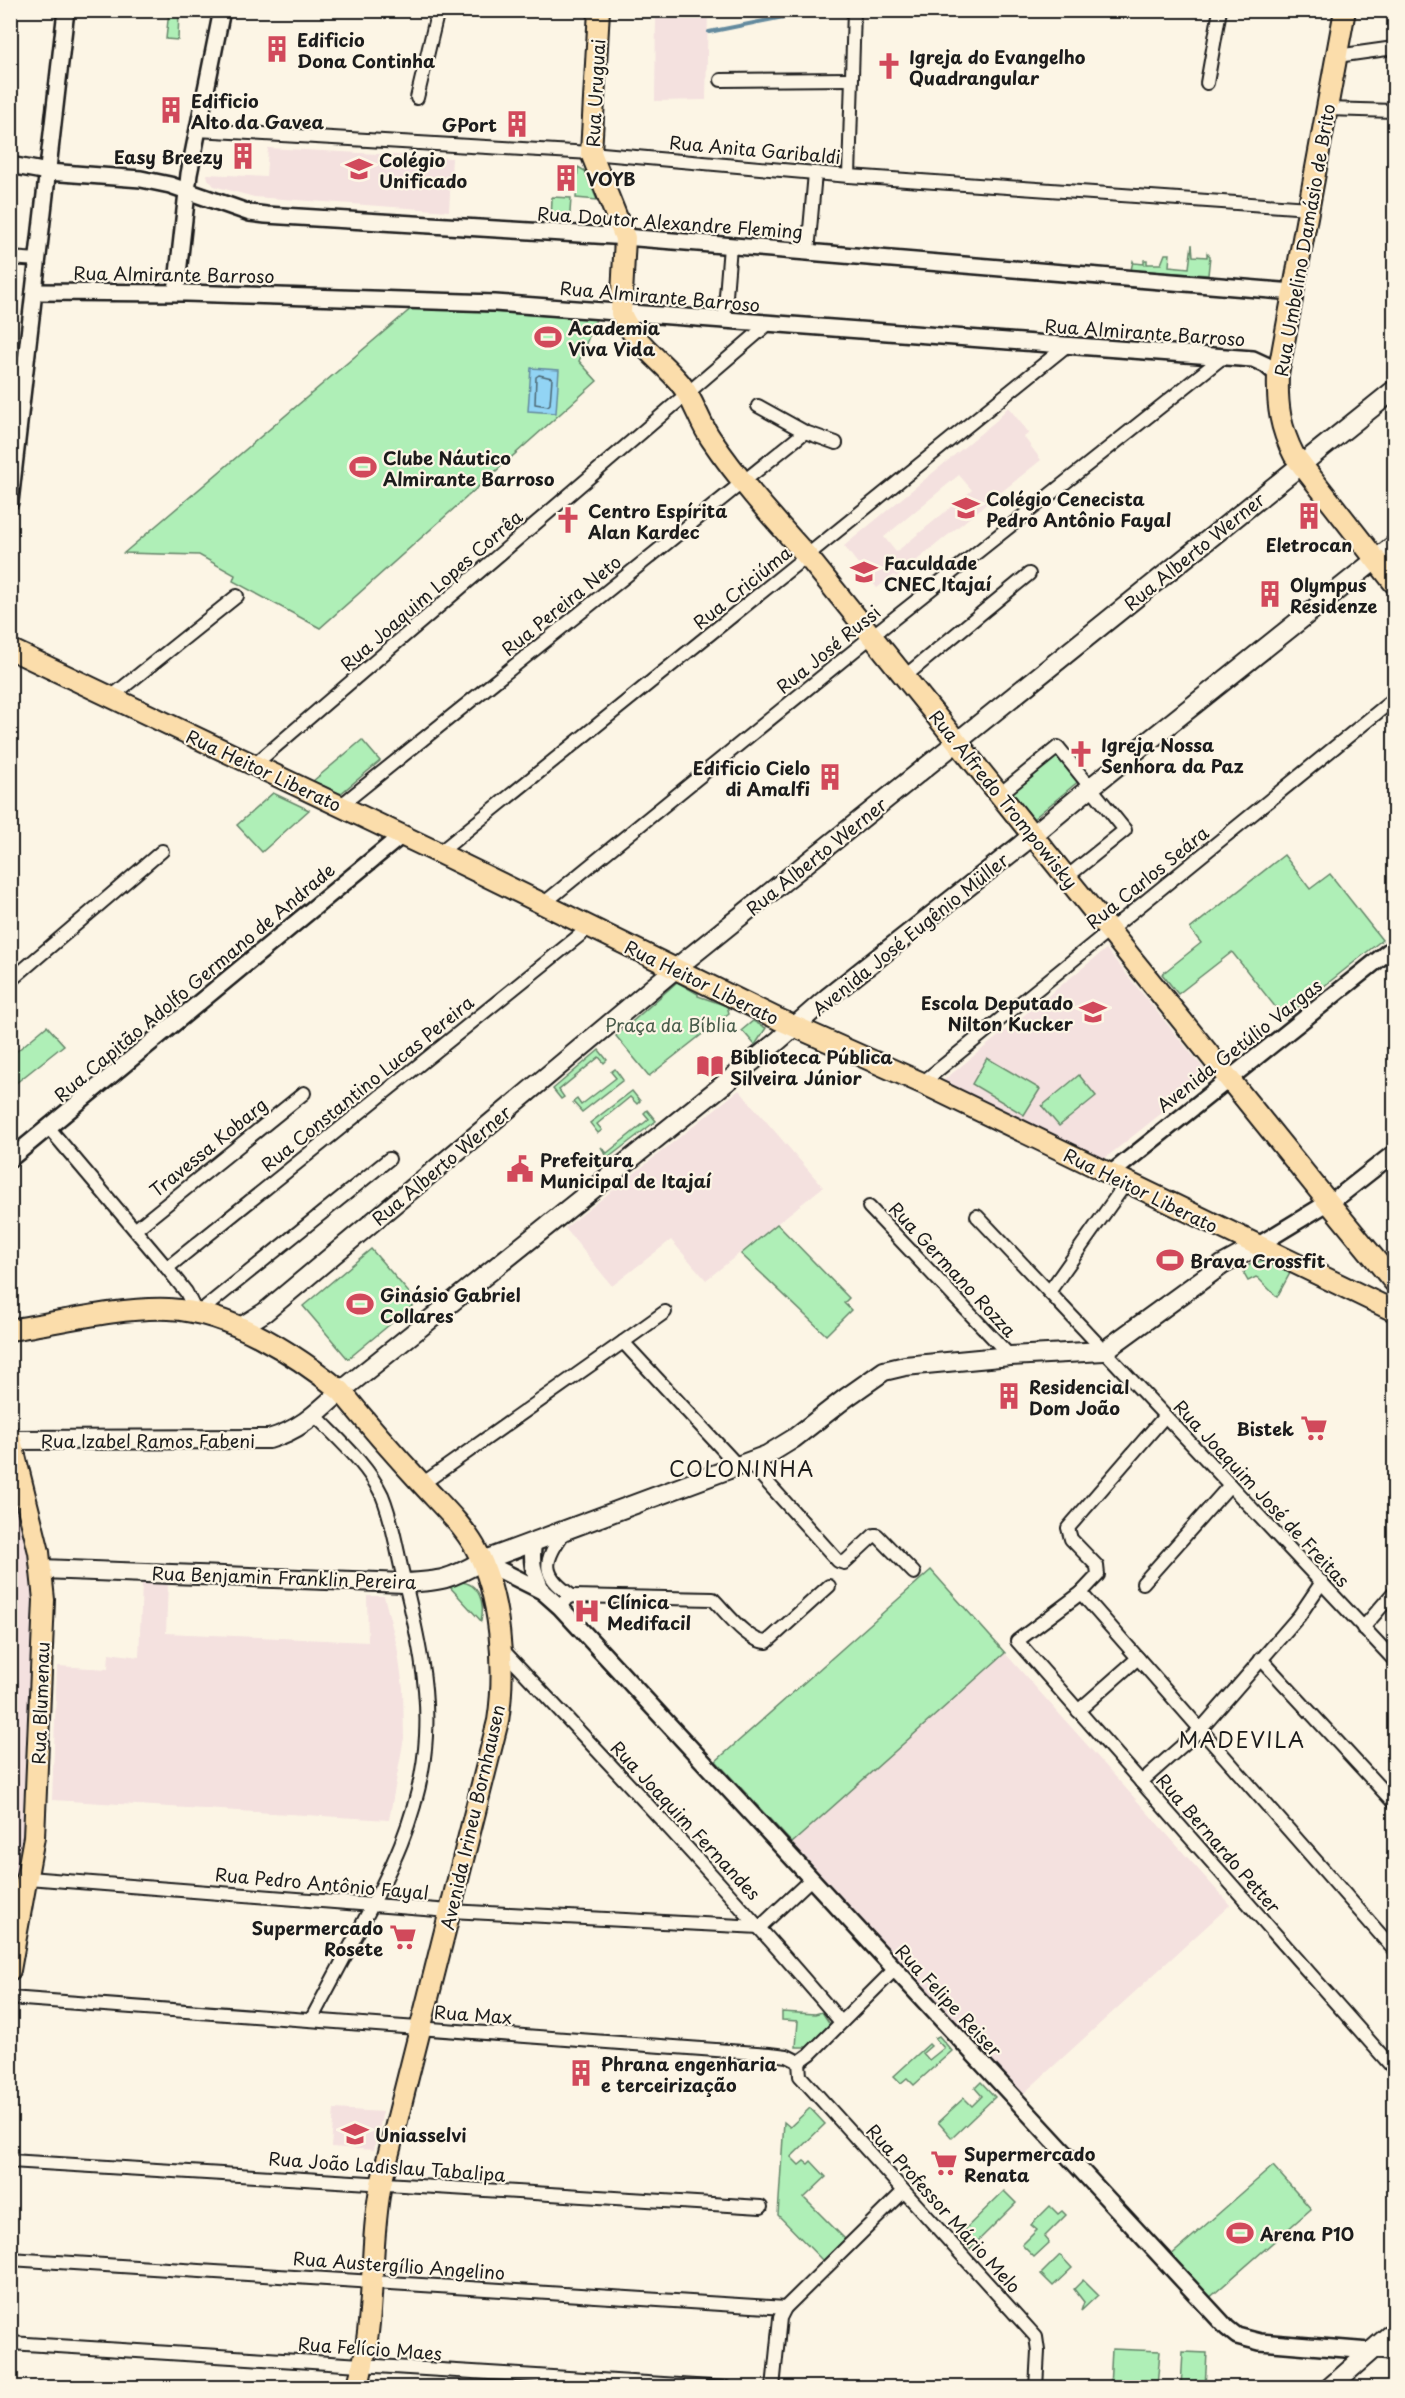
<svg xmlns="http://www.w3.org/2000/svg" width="1405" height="2398" font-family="'Playpen Sans',sans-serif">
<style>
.built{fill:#f4e1df;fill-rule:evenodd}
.green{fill:#afefb7;stroke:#66866a;stroke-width:1.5}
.water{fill:#92d4f4;stroke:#638a9e;stroke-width:1.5}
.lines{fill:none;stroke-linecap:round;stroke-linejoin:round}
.shore{stroke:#4b6672;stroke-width:1.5}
.stream{stroke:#638a9e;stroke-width:4}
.minor-casing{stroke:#1c1c1c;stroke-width:16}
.tertiary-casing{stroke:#1c1c1c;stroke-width:20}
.secondary-casing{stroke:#1c1c1c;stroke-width:22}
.primary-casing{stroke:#1c1c1c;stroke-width:24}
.minor{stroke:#fcf5e5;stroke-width:12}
.tertiary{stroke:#fcf5e5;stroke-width:15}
.secondary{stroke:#fcf5e5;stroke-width:18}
.primary{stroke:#fbddab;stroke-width:20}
.labels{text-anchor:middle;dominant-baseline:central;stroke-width:4.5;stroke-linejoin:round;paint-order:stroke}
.poi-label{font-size:18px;font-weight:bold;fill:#1c1c1c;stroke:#fcf5e5;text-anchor:start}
.street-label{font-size:18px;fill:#1c1c1c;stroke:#fcf5e5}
.park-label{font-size:18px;fill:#485b4a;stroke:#fcf5e5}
.quarter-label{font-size:21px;letter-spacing:1.5px;fill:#1c1c1c;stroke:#fcf5e5}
</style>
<rect width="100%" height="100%" fill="#fcf5e5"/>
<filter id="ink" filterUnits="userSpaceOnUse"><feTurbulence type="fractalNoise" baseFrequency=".0167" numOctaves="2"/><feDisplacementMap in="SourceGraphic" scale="12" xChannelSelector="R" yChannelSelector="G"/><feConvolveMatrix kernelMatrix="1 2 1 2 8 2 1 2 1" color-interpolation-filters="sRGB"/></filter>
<g filter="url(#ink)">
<g class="built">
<path d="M656,11H708L706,100L655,101Z"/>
<path d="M268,148L452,158L449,211L254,197L214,186L208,179L207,174L266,177Z"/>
<path d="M1008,407L1029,433L1024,437L1041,460L896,577L894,575L877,588L844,546L997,420ZM959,475L972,490L896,552L884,537Z"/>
<path d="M1106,949L1208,1074L1206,1078L1104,1159L944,1083V1080Z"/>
<path d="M739,1090L823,1187L706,1280L671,1240L612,1286L565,1228Z"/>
<path d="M11,1488L29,1546L34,1580L28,1819L11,1941Z"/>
<path d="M142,1583H168L166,1633L368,1642L367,1596H384L397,1646L403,1688L404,1738L389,1820L52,1800L57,1666L108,1669L109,1653L139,1657Z"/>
<path d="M1005,1653L1230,1905L1023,2094L792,1843Z"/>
<path d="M334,2109L383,2112L374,2150L331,2147Z"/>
</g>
<g class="green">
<path d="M169,11H179L178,40L166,39Z"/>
<path d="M578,167L585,171L597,200L576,198Z"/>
<path d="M552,197L571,198L569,227L551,226Z"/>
<path d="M1192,244L1193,256L1207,257V253L1210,256L1208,275L1131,270L1133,261L1134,263L1144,264V260H1147V264H1161L1165,254H1170L1169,266L1189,268Z"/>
<path d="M413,307L596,319L579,361L597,381L320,628L233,581L235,575L199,555L124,553Z"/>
<path d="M362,740L380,761L340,794L313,781Z"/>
<path d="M1057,752L1080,780L1033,819L1011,791Z"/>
<path d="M273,793L309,810L262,852L237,825Z"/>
<path d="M1284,855L1310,889L1330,874L1382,940L1284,1018L1232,952L1178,994L1162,974L1201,943L1190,929Z"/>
<path d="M677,982L698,994V996L727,1006L729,1013L649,1076L616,1036Z"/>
<path d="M753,1021L766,1028L755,1045L742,1030Z"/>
<path d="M47,1026L64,1045L11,1087V1056Z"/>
<path d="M599,1050L607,1060L604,1063L599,1057L559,1090L564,1097L561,1099L553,1089Z"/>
<path d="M987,1058L1040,1089L1024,1115L972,1084Z"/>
<path d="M615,1069L623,1080L582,1112L573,1102L577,1099L581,1105L616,1078L611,1072Z"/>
<path d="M1079,1075L1096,1096L1059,1126L1042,1106Z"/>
<path d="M632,1091L640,1101L637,1104L630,1097L597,1124L602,1130L598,1133L590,1123Z"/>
<path d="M647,1110L656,1121L608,1158L601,1147L607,1153L649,1119L644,1113Z"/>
<path d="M777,1224L849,1298L844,1303L851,1310L826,1335L741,1254Z"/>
<path d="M371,1249L417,1302L348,1359L303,1306Z"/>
<path d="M1263,1260L1290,1273L1277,1297L1258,1278L1256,1277L1248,1281L1244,1274L1245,1268L1252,1263Z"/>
<path d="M931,1570L1005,1653L792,1843L716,1761Z"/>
<path d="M460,1582C480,1583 485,1604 481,1621L449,1586Z"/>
<path d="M782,2012L815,2014L822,2012L830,2024L810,2045L807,2047H796L798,2021L782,2020Z"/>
<path d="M939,2036L952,2051L914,2085L907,2078L901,2083L894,2076L929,2044L931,2046L923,2053L929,2060L944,2048L935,2038Z"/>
<path d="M981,2082L995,2097L952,2138L938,2122L964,2098L972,2106L982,2096L975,2088Z"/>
<path d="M810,2108L825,2124L791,2157L799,2165L804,2161L808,2164L811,2161L826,2177L804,2198L845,2239L823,2261L778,2215L784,2122L790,2127Z"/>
<path d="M1273,2166L1311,2209L1207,2300L1169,2257Z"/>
<path d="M1004,2191L1016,2203L970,2249L958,2236Z"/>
<path d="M1050,2206L1058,2214L1062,2211L1066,2215L1044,2237L1049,2243L1034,2257L1022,2245L1037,2230L1031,2225Z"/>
<path d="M1060,2255L1072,2268L1053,2286L1041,2274Z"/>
<path d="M1083,2280L1098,2295L1081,2311L1084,2302L1074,2289Z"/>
<path d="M1112,2349L1160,2351L1157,2387H1110Z"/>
<path d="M1183,2352L1207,2353L1205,2387H1181Z"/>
</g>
<path class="water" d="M531,368L559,370L556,413L528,411Z"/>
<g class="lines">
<path class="shore" d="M539,375L552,378L550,404L548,406L535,404L536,377Z"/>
<path class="stream" d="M709,32L818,10"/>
<defs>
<g id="minor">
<path d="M1337,56L1394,48"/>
<path d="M721,80L852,79"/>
<path d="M1207,83L1220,10"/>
<path d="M417,98L438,10"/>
<path d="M1327,109L1394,111"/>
<path d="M197,130L591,153L849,176L1309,208"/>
<path d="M849,176L854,10"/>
<path d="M808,252L815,173"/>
<path d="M10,258L38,260"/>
<path d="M724,321L730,246"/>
<path d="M758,406L805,432L836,443"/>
<path d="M904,677L1029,574"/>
<path d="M111,697L237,596"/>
<path d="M254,765L767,325"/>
<path d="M1000,794L1058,747L1125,830L1067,877"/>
<path d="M340,806L805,432"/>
<path d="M439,853L1065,347"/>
<path d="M543,904L872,636L1223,357"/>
<path d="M10,981L162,851"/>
<path d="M922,1083L1394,699"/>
<path d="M48,1127L167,1268L186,1292L197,1314L389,1159"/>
<path d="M1126,1183L1049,1292L1394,1660"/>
<path d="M869,1207L1010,1356"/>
<path d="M977,1216L1049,1292"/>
<path d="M136,1229L304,1093"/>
<path d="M167,1268L590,927"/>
<path d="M623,1342L665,1312"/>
<path d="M1165,1416L1068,1528L1071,1539L1097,1566L1098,1575L1081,1593L1017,1641L1394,2069"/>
<path d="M749,1462L838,1561L844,1563L874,1535H877L914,1573"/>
<path d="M422,1484L623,1342L738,1466"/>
<path d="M565,1531C543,1561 540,1574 572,1596"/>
<path d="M1143,1583L1230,1485"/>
<path d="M1081,1593L1394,1950"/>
<path d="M560,1607L564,1601L572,1596L713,1599C726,1612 749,1643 767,1642L829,1586"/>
<path d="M1363,1628L1394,1592"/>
<path d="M501,1648C617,1771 732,1894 841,2022"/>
<path d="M1261,1659L1394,1803"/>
<path d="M1078,1711L1138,1658"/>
<path d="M1141,1782L1201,1729L1299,1616L1322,1582"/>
<path d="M28,1878L450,1911L760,1927L810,1880"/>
<path d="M10,1998L770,2054L787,2056L799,2062L810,2054L894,1970"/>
<path d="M311,2020C325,1994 338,1969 352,1943C388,1877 422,1813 426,1736C429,1685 417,1632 405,1583C397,1554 394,1524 382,1495C367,1464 339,1440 315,1415"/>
<path d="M799,2062L800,2076L1036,2337L1038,2351L1036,2388"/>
<path d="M10,2161L761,2207"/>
<path d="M10,2259L785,2308"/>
<path d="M10,2343L727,2388"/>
<path d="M1370,2351L1394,2353"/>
<path d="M773,2388L780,2318L785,2308L903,2192"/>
</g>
<g id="tertiary">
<path d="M10,165L48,172L141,179L170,185L250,213L266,215L612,236L1294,292"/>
<path d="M34,292L186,293L495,303L1253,359L1266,365L1278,375"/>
<path d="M176,292L189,174L222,10"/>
<path d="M10,502L66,10"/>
<path d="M10,1159L402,835"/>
<path d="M1109,1175L1394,947"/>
<path d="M1257,1246L1342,1194L1394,1153"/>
<path d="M534,1542C530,1563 534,1572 542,1591"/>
<path d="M482,1561L542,1591L560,1607L1227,2328L1237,2336L1260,2342L1370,2351"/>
</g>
<g id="secondary">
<path d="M241,1327L265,1312L675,969L1394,390"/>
<path d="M11,1440L269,1439C300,1430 317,1413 341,1391L779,1040L827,998L1021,845L1091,787L1394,545"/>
<path d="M42,1569L405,1583C441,1581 449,1580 482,1561L767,1455L793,1439L847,1397L884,1371L905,1366L1010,1356L1104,1351L1222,1265L1257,1246"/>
<path d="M1329,2388L1394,2331"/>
</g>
<g id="primary">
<path d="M599,10L591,153L625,238L621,313C633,342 661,360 680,383C694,400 699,422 711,439C740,482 774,519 808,557L1321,1193L1394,1282"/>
<path d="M1345,10L1278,375C1277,405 1280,428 1294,455L1394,583"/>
<path d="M10,649L439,853L778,1019L922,1083L1394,1311"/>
<path d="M10,1330C60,1322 120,1307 169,1309C230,1312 295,1354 341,1391C367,1423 394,1454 422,1484C440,1504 461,1523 475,1547C501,1594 506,1669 498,1721L381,2184C368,2251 377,2322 357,2388"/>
<path d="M10,1436L39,1552L44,1600L34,1837L10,1970"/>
</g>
</defs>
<use href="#minor" class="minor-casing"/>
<use href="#tertiary" class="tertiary-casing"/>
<use href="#secondary" class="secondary-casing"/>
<use href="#primary" class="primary-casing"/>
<use href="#minor" class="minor"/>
<use href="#tertiary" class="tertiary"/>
<use href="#secondary" class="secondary"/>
<use href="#primary" class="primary"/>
</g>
</g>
<defs>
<symbol id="building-bare" viewBox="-9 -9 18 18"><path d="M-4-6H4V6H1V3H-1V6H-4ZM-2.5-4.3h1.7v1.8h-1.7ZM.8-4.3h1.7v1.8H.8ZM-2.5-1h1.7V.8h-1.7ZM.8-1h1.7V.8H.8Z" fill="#d1495b" stroke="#fcf5e5" stroke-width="2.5" paint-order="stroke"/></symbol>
<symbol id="church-bare" viewBox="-9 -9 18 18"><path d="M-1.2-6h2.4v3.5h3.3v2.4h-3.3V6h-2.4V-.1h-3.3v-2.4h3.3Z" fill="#d1495b" stroke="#fcf5e5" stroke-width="2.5" paint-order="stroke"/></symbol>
<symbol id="school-bare" viewBox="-9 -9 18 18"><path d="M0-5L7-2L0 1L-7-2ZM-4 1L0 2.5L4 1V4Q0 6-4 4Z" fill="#d1495b" stroke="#fcf5e5" stroke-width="2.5" paint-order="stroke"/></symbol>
<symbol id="stadium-bare" viewBox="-9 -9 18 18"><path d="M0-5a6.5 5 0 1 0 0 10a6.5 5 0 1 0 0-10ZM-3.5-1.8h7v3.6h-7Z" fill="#d1495b" stroke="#fcf5e5" stroke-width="2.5" paint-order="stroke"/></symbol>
<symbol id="university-bare" viewBox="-9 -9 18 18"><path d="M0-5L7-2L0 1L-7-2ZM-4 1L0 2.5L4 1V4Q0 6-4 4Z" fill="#d1495b" stroke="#fcf5e5" stroke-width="2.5" paint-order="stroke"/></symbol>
<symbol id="library-bare" viewBox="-9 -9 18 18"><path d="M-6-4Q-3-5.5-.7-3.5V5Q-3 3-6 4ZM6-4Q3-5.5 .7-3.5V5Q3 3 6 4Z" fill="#d1495b" stroke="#fcf5e5" stroke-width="2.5" paint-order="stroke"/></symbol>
<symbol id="civic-bare" viewBox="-9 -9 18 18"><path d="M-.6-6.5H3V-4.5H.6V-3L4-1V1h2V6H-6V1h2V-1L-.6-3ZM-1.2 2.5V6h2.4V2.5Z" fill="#d1495b" stroke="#fcf5e5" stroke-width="2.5" paint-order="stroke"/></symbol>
<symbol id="supermarket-bare" viewBox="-9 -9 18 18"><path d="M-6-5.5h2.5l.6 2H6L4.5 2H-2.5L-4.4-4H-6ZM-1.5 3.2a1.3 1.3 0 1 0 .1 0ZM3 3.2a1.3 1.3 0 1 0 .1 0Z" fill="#d1495b" stroke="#fcf5e5" stroke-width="2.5" paint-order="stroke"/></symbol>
<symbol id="hospital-bare" viewBox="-9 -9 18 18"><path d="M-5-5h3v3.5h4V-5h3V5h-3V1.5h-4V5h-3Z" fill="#d1495b" stroke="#fcf5e5" stroke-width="2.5" paint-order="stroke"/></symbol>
</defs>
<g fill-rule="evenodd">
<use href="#building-bare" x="258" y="30" width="38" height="38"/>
<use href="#church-bare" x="870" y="47" width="38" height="38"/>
<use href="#building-bare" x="152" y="91" width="38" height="38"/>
<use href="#building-bare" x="498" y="105" width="38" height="38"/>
<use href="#building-bare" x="224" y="137" width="38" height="38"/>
<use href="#school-bare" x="340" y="150" width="38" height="38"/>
<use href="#building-bare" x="547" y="159" width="38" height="38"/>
<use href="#stadium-bare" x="529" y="318" width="38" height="38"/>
<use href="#stadium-bare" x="344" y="448" width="38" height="38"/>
<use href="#school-bare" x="947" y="489" width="38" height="38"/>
<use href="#building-bare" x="1290" y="497" width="38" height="38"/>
<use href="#church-bare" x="549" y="501" width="38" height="38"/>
<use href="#university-bare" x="845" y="553" width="38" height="38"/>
<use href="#building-bare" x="1251" y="575" width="38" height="38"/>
<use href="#church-bare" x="1062" y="735" width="38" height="38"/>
<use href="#building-bare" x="811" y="758" width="38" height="38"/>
<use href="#school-bare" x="1074" y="993" width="38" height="38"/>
<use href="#library-bare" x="691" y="1047" width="38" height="38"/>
<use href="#civic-bare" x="501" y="1150" width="38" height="38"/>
<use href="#stadium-bare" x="1151" y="1241" width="38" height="38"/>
<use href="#stadium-bare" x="341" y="1285" width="38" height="38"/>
<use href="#building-bare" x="990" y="1377" width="38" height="38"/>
<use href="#supermarket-bare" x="1295" y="1409" width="38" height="38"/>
<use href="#hospital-bare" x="568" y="1592" width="38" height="38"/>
<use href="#supermarket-bare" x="384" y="1918" width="38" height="38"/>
<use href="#building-bare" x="562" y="2054" width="38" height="38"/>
<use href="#university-bare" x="336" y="2115" width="38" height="38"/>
<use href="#supermarket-bare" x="925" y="2144" width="38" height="38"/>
<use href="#stadium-bare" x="1221" y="2214" width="38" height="38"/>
</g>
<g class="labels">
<g class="poi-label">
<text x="297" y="39">Edificio<tspan x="297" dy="21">Dona Continha</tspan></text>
<text x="909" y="56">Igreja do Evangelho<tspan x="909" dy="21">Quadrangular</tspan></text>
<text x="191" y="100">Edificio<tspan x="191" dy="21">Alto da Gavea</tspan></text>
<text x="497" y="124" text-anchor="end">GPort</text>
<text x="223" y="156" text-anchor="end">Easy Breezy</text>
<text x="379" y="159">Colégio<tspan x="379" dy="21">Unificado</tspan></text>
<text x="586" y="178">VOYB</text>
<text x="568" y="327">Academia<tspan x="568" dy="21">Viva Vida</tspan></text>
<text x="383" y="457">Clube Náutico<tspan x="383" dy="21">Almirante Barroso</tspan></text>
<text x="986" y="498">Colégio Cenecista<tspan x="986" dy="21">Pedro Antônio Fayal</tspan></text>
<text x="588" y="510">Centro Espírita<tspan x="588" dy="21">Alan Kardec</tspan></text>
<text x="1309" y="544" text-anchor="middle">Eletrocan</text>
<text x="884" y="562">Faculdade<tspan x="884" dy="21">CNEC Itajaí</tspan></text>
<text x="1290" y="584">Olympus<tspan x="1290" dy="21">Residenze</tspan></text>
<text x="1101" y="744">Igreja Nossa<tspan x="1101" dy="21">Senhora da Paz</tspan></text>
<text x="810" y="767" text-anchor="end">Edificio Cielo<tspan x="810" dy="21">di Amalfi</tspan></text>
<text x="1073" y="1002" text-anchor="end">Escola Deputado<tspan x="1073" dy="21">Nilton Kucker</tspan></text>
<text x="730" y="1056">Biblioteca Pública<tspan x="730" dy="21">Silveira Júnior</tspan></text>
<text x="540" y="1159">Prefeitura<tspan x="540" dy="21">Municipal de Itajaí</tspan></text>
<text x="1190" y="1260">Brava Crossfit</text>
<text x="380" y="1294">Ginásio Gabriel<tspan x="380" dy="21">Collares</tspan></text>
<text x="1029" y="1386">Residencial<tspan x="1029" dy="21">Dom João</tspan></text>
<text x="1294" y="1428" text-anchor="end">Bistek</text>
<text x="607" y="1601">Clínica<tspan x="607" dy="21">Medifacil</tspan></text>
<text x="383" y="1927" text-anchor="end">Supermercado<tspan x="383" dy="21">Rosete</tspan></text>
<text x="601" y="2063">Phrana engenharia<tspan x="601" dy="21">e terceirização</tspan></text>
<text x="375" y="2134">Uniasselvi</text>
<text x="964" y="2153">Supermercado<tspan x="964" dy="21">Renata</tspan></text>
<text x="1260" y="2233">Arena P10</text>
</g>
<g class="street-label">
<text transform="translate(595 93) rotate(-87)">Rua Uruguai</text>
<text transform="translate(755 149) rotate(5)">Rua Anita Garibaldi</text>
<text transform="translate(670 222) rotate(4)">Rua Doutor Alexandre Fleming</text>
<text transform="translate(1304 240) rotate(-80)">Rua Umbelino Damásio de Brito</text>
<text transform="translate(174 274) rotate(1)">Rua Almirante Barroso</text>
<text transform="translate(660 296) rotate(5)">Rua Almirante Barroso</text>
<text transform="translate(1145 332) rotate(4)">Rua Almirante Barroso</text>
<text transform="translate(1194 551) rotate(-39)">Rua Alberto Werner</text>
<text transform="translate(742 587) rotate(-39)">Rua Criciúma</text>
<text transform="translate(431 590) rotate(-41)">Rua Joaquim Lopes Corrêa</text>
<text transform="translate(561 605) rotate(-39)">Rua Pereira Neto</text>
<text transform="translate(828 649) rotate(-39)">Rua José Russi</text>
<text transform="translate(264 770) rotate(25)">Rua Heitor Liberato</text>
<text transform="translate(1004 799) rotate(51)">Rua Alfredo Trompowisky</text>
<text transform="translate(816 856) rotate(-39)">Rua Alberto Werner</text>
<text transform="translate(1147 877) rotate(-39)">Rua Carlos Seára</text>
<text transform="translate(910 934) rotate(-39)">Avenida José Eugênio Müller</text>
<text transform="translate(194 982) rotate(-40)">Rua Capitão Adolfo Germano de Andrade</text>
<text transform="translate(702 982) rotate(26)">Rua Heitor Liberato</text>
<text transform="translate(1239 1045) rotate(-38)">Avenida Getúlio Vargas</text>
<text transform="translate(367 1083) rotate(-39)">Rua Constantino Lucas Pereira</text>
<text transform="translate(208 1147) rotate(-39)">Travessa Kobarg</text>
<text transform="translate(441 1165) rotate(-40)">Rua Alberto Werner</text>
<text transform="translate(1141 1190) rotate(26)">Rua Heitor Liberato</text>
<text transform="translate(953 1269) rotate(47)">Rua Germano Rozza</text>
<text x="148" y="1440">Rua Izabel Ramos Fabeni</text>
<text transform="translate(1262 1493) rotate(47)">Rua Joaquim José de Freitas</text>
<text transform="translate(284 1577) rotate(2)">Rua Benjamin Franklin Pereira</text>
<text transform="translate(40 1703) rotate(-88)">Rua Blumenau</text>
<text transform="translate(472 1817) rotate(-77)">Avenida Irineu Bornhausen</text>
<text transform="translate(686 1820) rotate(47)">Rua Joaquim Fernandes</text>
<text transform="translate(1219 1843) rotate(49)">Rua Bernardo Petter</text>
<text transform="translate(322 1883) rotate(5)">Rua Pedro Antônio Fayal</text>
<text transform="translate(949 2000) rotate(47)">Rua Felipe Reiser</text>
<text transform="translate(473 2014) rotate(4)">Rua Max</text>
<text transform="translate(387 2166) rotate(4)">Rua João Ladislau Tabalipa</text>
<text transform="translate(944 2208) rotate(48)">Rua Professor Mário Melo</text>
<text transform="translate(399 2265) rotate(4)">Rua Austergílio Angelino</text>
<text transform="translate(370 2348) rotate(4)">Rua Felício Maes</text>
</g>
<g class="park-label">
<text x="671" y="1024">Praça da Bíblia</text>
</g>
<g class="quarter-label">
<text x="742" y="1468">COLONINHA</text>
<text x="1242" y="1739">MADEVILA</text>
</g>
</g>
<rect width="1405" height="2398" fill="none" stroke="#fcf5e5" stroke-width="36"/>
<rect x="18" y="18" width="1369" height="2362" fill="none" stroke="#1c1c1c" stroke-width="2" filter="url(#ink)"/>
</svg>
